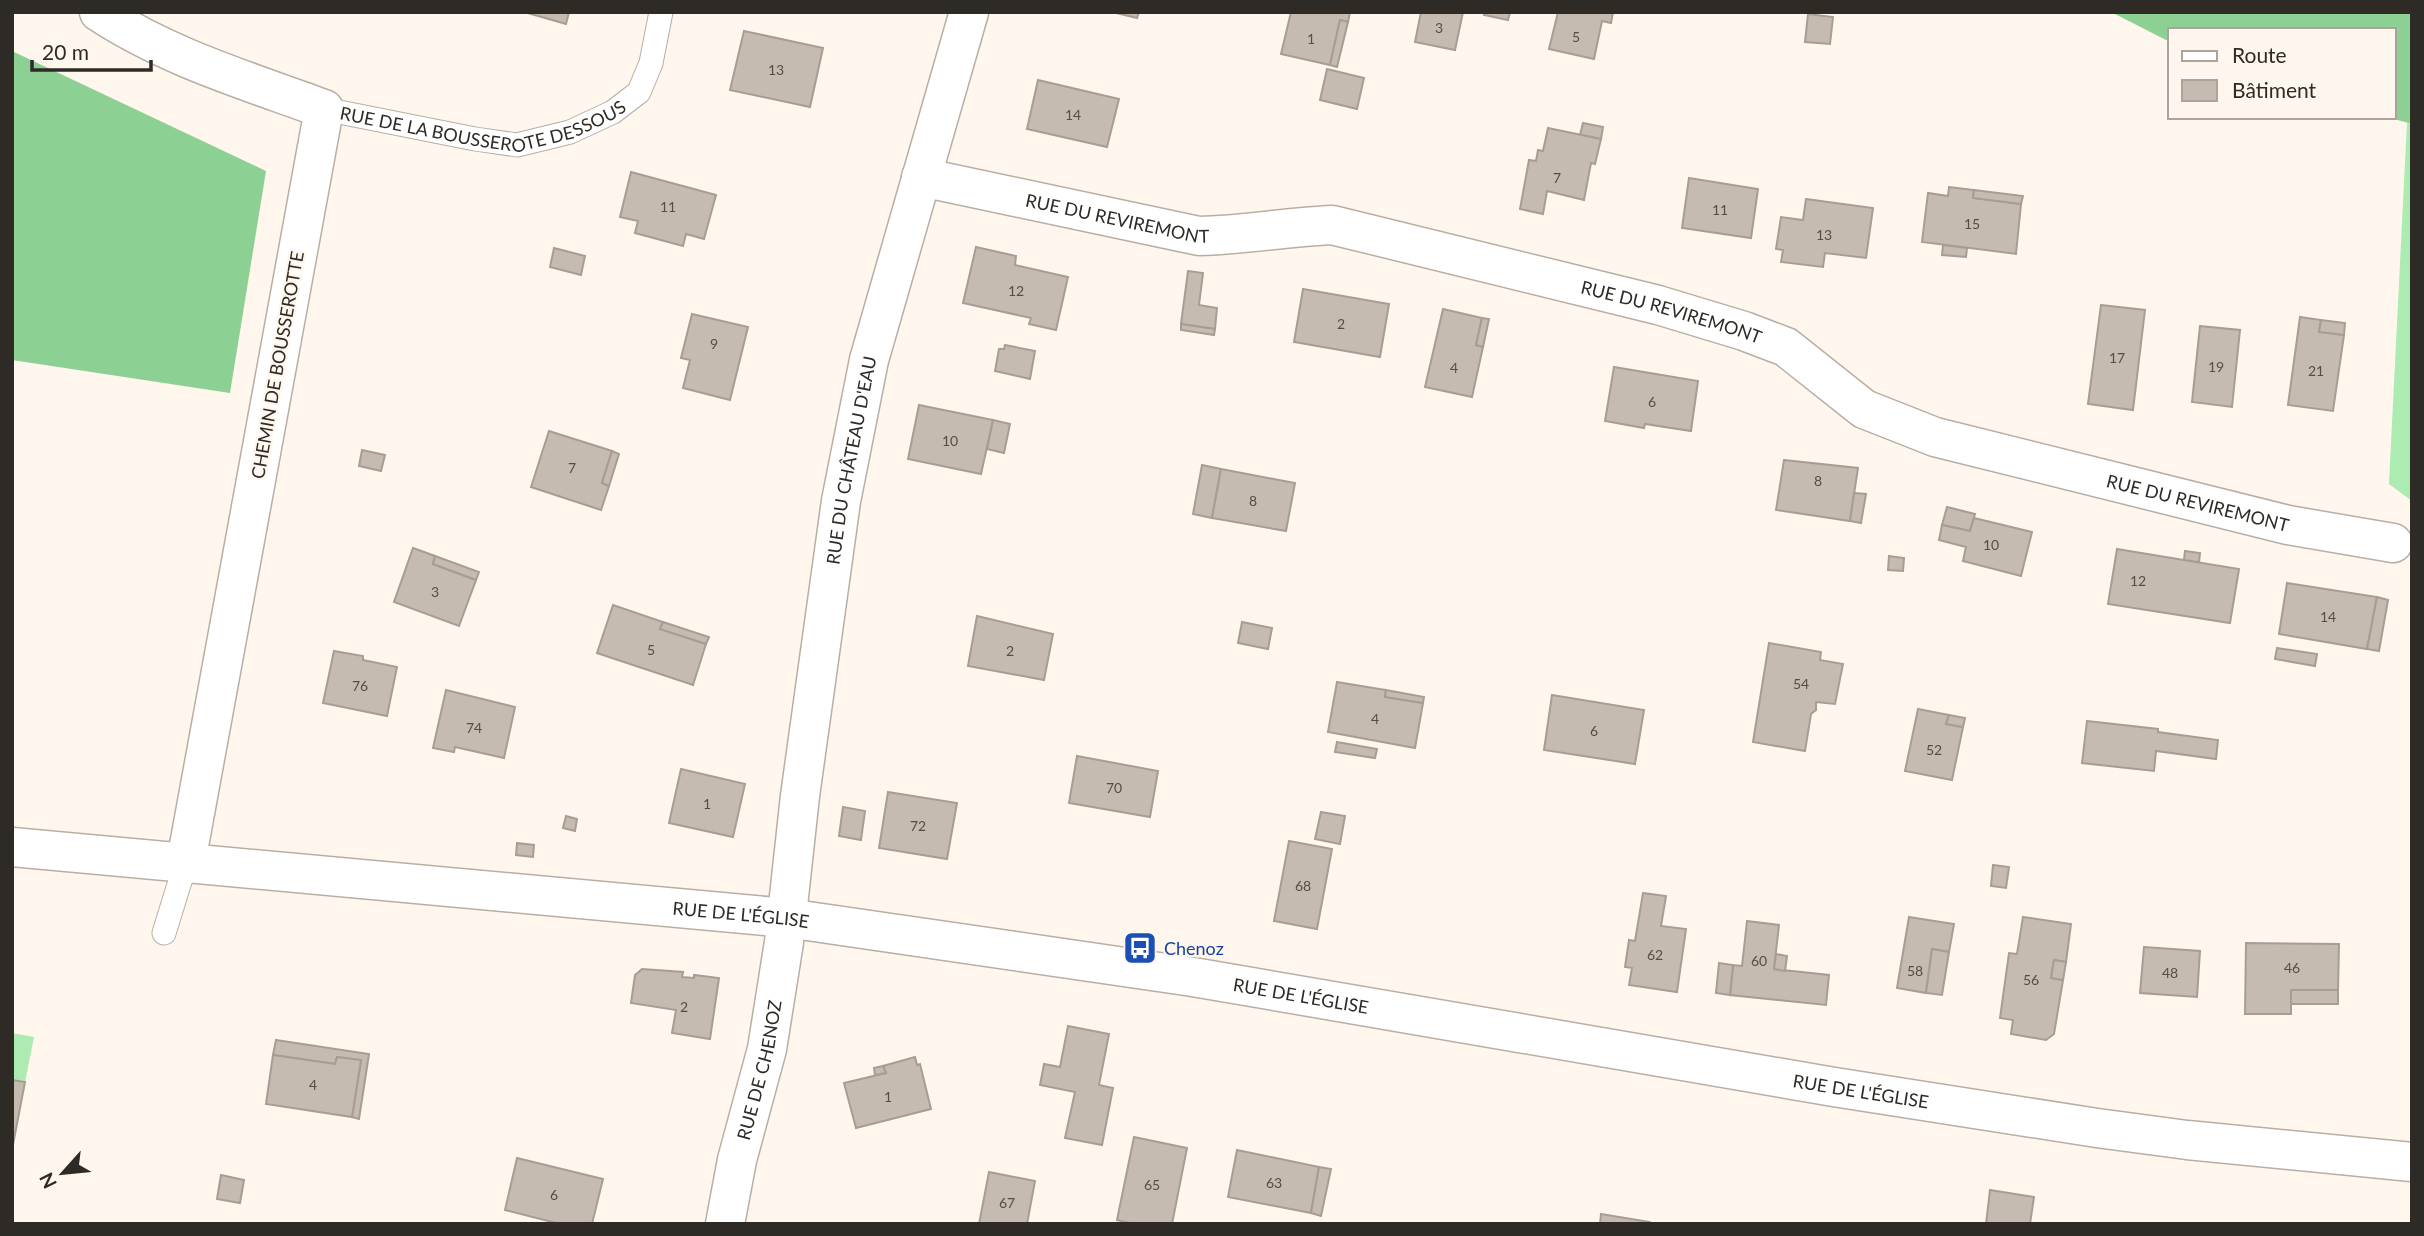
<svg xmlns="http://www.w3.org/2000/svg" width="2424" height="1236" font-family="Lato,sans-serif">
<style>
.green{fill:#acebb1}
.forest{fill:#8dd093}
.building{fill:#c6bbb1;stroke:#a79d93;stroke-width:2}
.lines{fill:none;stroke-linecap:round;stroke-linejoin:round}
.lane-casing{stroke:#b8aea4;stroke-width:25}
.street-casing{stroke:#b8aea4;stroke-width:41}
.lane{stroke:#fff;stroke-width:23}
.street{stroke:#fff;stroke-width:38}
.labels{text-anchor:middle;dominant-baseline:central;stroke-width:5;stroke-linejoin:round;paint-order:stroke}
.number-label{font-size:14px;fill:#544e49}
.street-label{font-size:18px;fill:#2e2a26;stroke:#fff6ed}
.transit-label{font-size:18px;fill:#164399;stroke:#fff6ed;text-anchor:start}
</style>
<rect width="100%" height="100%" fill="#fff6ed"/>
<g class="green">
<path d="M2407,123L2412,124V501L2389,484Z"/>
<path d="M12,1033L34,1037L25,1082L12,1080Z"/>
</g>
<g class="forest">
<path d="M2111,12H2412V124L2387,117H2394V30H2170V42Z"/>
<path d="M12,51L266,171L230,393L12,360Z"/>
</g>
<g class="building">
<path d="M524,12H569L566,24Z"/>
<path d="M1112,12H1139L1137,18Z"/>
<path d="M1291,12H1350L1348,22L1340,20L1330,65L1281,54Z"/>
<path d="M1421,12H1463L1455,50L1415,42Z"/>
<path d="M1484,12H1510L1508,20L1484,15Z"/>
<path d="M1558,12H1613L1611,23L1602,21L1594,59L1549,49Z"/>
<path d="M1808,14L1833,17L1830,44L1805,42Z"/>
<path d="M1340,20L1348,22L1337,67L1330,65Z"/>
<path d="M744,31L823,48L810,107L730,90Z"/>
<path d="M1327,69L1364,78L1357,109L1320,100Z"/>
<path d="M1038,80L1119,99L1107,147L1027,129Z"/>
<path d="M1583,123L1603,127L1601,139L1580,135Z"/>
<path d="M1548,128L1601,139L1595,164L1591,163L1584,200L1547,191L1543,214L1520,209L1529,160L1536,161L1538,150L1543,151Z"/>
<path d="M631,172L716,195L704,239L686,234L683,246L635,233L638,221L620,217Z"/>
<path d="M1689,178L1758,189L1751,238L1682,228Z"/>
<path d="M1949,187L1974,190L1973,198L2021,204L2016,254L1922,242L1928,193L1948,196Z"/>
<path d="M1974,190L2023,196L2021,204L1973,198Z"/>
<path d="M1806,199L1873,208L1866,258L1825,253L1823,267L1781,262L1783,250L1776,249L1781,217L1803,220Z"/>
<path d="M1943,245L1967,248L1966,257L1942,255Z"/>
<path d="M976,247L1016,256L1015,265L1068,277L1056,330L1029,324L1031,318L963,303Z"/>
<path d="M554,248L585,256L581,275L550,267Z"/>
<path d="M1188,271L1203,273L1199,305L1217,308L1215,329L1181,324Z"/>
<path d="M1303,289L1389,304L1380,357L1294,342Z"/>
<path d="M2101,305L2145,310L2133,410L2088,404Z"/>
<path d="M1443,309L1482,318L1476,345L1483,347L1472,397L1425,387Z"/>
<path d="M692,314L748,327L730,400L683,388L690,360L681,358Z"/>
<path d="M2300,317L2321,320L2319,332L2344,335L2333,411L2288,405Z"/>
<path d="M1482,318L1489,319L1483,347L1476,345Z"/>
<path d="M2321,320L2345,323L2344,335L2319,332Z"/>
<path d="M1181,324L1215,329L1214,335L1181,330Z"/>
<path d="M2200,326L2240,330L2232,407L2192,402Z"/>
<path d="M1005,345L1035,351L1030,379L995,371L999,349H1004Z"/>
<path d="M1614,367L1698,381L1691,431L1645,424L1644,428L1605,421Z"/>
<path d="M919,405L993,420L981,474L908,459Z"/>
<path d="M993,420L1010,424L1004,453L987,449Z"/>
<path d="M549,431L612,451L602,483L609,486L601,510L531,487Z"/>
<path d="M362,450L385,455L381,471L359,466Z"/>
<path d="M612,451L619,454L609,486L602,483Z"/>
<path d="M1784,460L1858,468L1850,521L1776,510Z"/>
<path d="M1202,465L1221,469L1212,518L1193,514Z"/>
<path d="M1221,469L1295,483L1286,531L1212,518Z"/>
<path d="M1854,493L1866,494L1861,523L1850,521Z"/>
<path d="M1947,507L1975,514L1970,531L1942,525Z"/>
<path d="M1974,518L2032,532L2021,576L1963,561L1966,547L1939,540L1942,525L1970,531Z"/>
<path d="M413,548L435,556L433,564L476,580L459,626L394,602Z"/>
<path d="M2117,549L2239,569L2230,623L2108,604Z"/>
<path d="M2185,551L2200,553L2199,562L2184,560Z"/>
<path d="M435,556L479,572L476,580L433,564Z"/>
<path d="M1889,556L1904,558L1903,571L1888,570Z"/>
<path d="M2287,583L2377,597L2367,649L2279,634Z"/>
<path d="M2377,597L2388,600L2379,651L2367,649Z"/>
<path d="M613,605L663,622L660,629L706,644L693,685L597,653Z"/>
<path d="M977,616L1053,634L1044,680L968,666Z"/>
<path d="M663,622L709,637L706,644L660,629Z"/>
<path d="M1242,622L1272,628L1268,649L1238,643Z"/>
<path d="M1769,643L1821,652L1820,660L1843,664L1835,704L1816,702V710L1811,714L1805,751L1753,742Z"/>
<path d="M2277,648L2317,654L2315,666L2275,659Z"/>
<path d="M334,651L363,656V660L397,667L387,716L323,703Z"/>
<path d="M1337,682L1386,690L1385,697L1423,703L1415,748L1328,732Z"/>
<path d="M446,690L515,707L504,758L455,747L454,752L433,748Z"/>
<path d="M1386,690L1424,697L1423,703L1385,697Z"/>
<path d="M1552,695L1644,710L1635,764L1544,750Z"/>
<path d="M1918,709L1949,715L1946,724L1963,727L1952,780L1905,771Z"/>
<path d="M1949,715L1965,718L1963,727L1946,724Z"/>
<path d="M2087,721L2158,729V732L2218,740L2216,759L2156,751L2154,771L2082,763Z"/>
<path d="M1337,742L1377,749L1375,758L1335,752Z"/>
<path d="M1077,756L1158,771L1150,817L1069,803Z"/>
<path d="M681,769L745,784L733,837L669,823Z"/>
<path d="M888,792L957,803L947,859L879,848Z"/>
<path d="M843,807L865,811L861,840L839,836Z"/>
<path d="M1321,812L1345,816L1340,844L1315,839Z"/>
<path d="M566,816L577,819L575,831L563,828Z"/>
<path d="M1289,841L1332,849L1317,929L1274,921Z"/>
<path d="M517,843L534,845L533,857L516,855Z"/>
<path d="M1993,865L2009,867L2006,888L1991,886Z"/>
<path d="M1643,893L1666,896L1661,926L1686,929L1677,992L1629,985L1632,968L1625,967L1629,940L1635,941Z"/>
<path d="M1909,917L1954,924L1949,952L1932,949L1926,993L1897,988Z"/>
<path d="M2023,917L2071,924L2066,962L2054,960L2051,978L2063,980L2054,1034L2046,1040L2011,1034L2013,1020L2000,1018L2009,953L2017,954Z"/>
<path d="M1747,921L1779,925L1774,969L1829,975L1826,1005L1730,995L1733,965L1742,966Z"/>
<path d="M2246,943L2339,944L2338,990H2291V1014H2245Z"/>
<path d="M2144,947L2200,951L2197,997L2140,993Z"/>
<path d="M1932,949L1949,952L1942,995L1926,993Z"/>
<path d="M1776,954L1787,956L1785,971L1774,969Z"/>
<path d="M2054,960L2066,962L2063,980L2051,978Z"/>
<path d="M1719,963L1733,965L1730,995L1716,993Z"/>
<path d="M642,969L683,972L682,977L694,978V975L719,978L710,1039L672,1033L676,1010L631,1003L635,975Z"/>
<rect x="2291" y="990" width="47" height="14"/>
<path d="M1068,1026L1109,1034L1099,1085L1113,1088L1102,1145L1065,1138L1075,1092L1040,1085L1044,1064L1060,1067Z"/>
<path d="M276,1040L369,1054L359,1119L352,1117L361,1060L337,1057L335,1064L273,1055Z"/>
<path d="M273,1055L335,1064L337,1057L361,1060L352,1117L266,1104Z"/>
<path d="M915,1057L917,1065L920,1064L931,1109L856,1128L844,1083L886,1073L883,1066Z"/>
<path d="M883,1066L886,1073L875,1075L874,1068Z"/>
<path d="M12,1080L25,1082L12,1150Z"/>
<path d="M1134,1137L1187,1148L1172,1224H1133L1117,1220Z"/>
<path d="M1237,1150L1319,1167L1311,1213L1228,1197Z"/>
<path d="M517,1158L603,1179L592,1224H560L505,1210Z"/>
<path d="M1319,1167L1331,1169L1321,1216L1311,1213Z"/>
<path d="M989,1172L1035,1181L1027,1224H979Z"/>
<path d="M221,1175L244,1180L240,1203L217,1199Z"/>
<path d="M1990,1190L2034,1197L2030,1224H1986Z"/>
<path d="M1601,1214L1650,1222V1224H1600Z"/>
</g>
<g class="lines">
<defs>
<g id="lane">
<path id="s1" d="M324,109L475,139L517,145L570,132L613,112L639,92L651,63L661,12"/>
<path d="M164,933L186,862"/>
</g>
<g id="street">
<path d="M99,12C167,57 248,81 324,109L186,862"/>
<path id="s2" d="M921,177L1199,236C1244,235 1287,227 1332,225L1658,305L1744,331L1786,347L1864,409L1935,437L2288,525L2393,543"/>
<path id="s3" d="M12,847L787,918L1193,977L1834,1087L2097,1128L2187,1140L2412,1162"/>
<path id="s4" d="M725,1224L737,1160L767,1049L784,942L800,796L841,501L869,360L969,12"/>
</g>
</defs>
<use href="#lane" class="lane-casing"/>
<use href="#street" class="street-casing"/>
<use href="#lane" class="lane"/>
<use href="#street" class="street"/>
</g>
<defs>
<symbol id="bus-square" viewBox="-11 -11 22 22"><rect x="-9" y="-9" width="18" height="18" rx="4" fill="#1a4fb4" stroke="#fff6ed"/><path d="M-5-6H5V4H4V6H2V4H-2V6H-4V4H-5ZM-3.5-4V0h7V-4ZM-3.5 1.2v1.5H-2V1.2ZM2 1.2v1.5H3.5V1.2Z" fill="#fff"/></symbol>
</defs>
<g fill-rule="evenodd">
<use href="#bus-square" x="1121" y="929" width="38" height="38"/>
</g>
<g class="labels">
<g class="number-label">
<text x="1439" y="27">3</text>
<text x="1576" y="36">5</text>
<text x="1311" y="38">1</text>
<text x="776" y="69">13</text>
<text x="1073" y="114">14</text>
<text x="1557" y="177">7</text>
<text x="668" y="206">11</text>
<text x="1720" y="209">11</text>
<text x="1972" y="223">15</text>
<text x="1824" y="234">13</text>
<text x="1016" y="290">12</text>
<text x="1341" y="323">2</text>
<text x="714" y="343">9</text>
<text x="2117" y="357">17</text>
<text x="2216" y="366">19</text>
<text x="1454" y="367">4</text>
<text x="2316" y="370">21</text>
<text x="1652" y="401">6</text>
<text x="950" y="440">10</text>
<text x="572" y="467">7</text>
<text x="1818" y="480">8</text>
<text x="1253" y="500">8</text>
<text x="1991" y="544">10</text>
<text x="2138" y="580">12</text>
<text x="435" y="591">3</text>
<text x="2328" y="616">14</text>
<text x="651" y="649">5</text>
<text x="1010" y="650">2</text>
<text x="1801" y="683">54</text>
<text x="360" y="685">76</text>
<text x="1375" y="718">4</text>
<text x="474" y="727">74</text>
<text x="1594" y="730">6</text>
<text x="1934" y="749">52</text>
<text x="1114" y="787">70</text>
<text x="707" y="803">1</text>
<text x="918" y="825">72</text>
<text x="1303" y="885">68</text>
<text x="1655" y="954">62</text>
<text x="1759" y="960">60</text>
<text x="2292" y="967">46</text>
<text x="1915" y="970">58</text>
<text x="2170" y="972">48</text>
<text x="2031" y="979">56</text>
<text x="684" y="1006">2</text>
<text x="313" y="1084">4</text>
<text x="888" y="1096">1</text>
<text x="1274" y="1182">63</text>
<text x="1152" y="1184">65</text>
<text x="554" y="1194">6</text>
<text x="1007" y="1202">67</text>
</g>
<g class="street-label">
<text stroke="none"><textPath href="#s1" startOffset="164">RUE DE LA BOUSSEROTE DESSOUS</textPath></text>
<text stroke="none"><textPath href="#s2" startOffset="201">RUE DU REVIREMONT</textPath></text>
<text stroke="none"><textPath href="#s2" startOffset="768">RUE DU REVIREMONT</textPath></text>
<text transform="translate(277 365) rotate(-80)">CHEMIN DE BOUSSEROTTE</text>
<text stroke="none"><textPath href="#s4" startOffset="775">RUE DU CHÂTEAU D'EAU</textPath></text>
<text stroke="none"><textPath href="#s2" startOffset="1335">RUE DU REVIREMONT</textPath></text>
<text stroke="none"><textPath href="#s3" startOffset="732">RUE DE L'ÉGLISE</textPath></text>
<text stroke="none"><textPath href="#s3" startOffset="1298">RUE DE L'ÉGLISE</textPath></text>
<text stroke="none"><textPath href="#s4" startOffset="158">RUE DE CHENOZ</textPath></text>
<text stroke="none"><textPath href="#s3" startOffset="1866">RUE DE L'ÉGLISE</textPath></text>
</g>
<g class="transit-label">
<text x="1164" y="948">Chenoz</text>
</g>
</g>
<rect width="2424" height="1236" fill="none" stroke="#2e2a26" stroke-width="28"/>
<rect x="2168" y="28" width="228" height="91" fill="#fff6ed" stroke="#aba49d" stroke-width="2"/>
<rect x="2182" y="51" width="35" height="10" fill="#ffffff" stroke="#aba49d" stroke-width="2"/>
<text x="2232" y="63" font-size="21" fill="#2e2a26">Route</text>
<rect x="2182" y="80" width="35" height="21" fill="#c6bbb1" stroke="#aba49d" stroke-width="2"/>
<text x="2232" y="98" font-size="21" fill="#2e2a26">Bâtiment</text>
<g transform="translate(63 1173) rotate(243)" stroke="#fff6ed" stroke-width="5" paint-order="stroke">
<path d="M0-5L12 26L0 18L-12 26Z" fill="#2e2a26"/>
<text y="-10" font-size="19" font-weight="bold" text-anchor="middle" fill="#2e2a26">N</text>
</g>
<path d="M32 60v10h119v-10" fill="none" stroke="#2e2a26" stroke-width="3.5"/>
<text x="42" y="60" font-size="21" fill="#2e2a26" stroke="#fff6ed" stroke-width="5" paint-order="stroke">20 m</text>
</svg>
